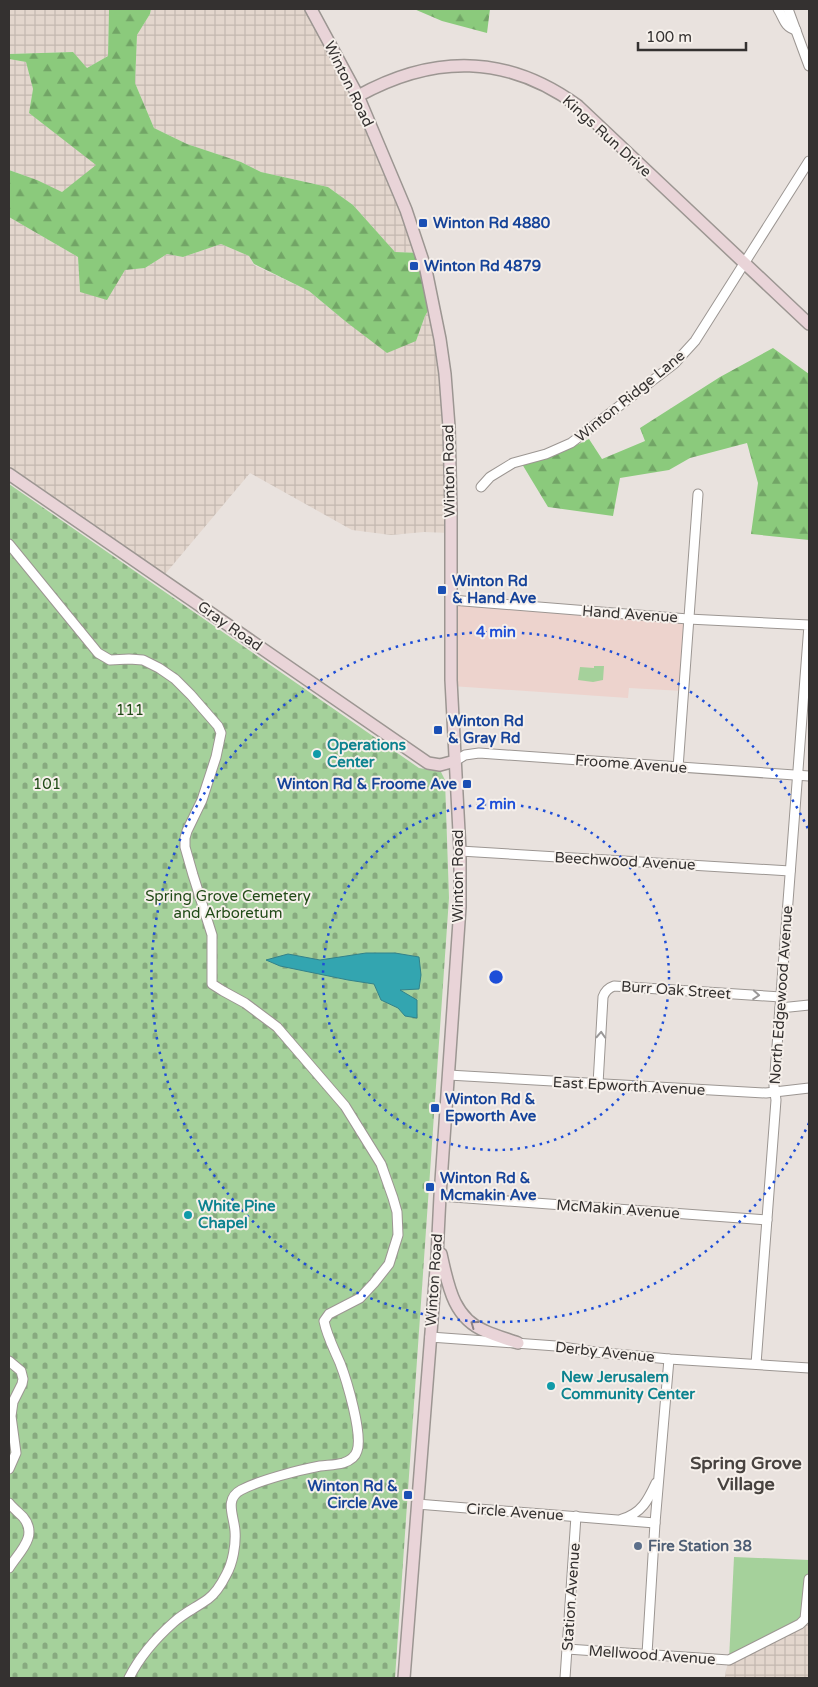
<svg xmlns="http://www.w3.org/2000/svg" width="818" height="1687" font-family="'Varela Round',sans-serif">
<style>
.industrial{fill:url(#industrial-grid)}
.education{fill:#edd3cd}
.forest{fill:url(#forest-firs)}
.cemetery{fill:url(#cemetery-stones)}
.green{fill:#a5d19b}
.water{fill:#33a5b0;stroke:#33828a}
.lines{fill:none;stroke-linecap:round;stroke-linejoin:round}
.street-casing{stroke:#9c9692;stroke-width:11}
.secondary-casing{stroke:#9c9692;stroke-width:14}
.street{stroke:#fff;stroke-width:9}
.secondary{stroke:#e9d4d8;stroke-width:11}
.oneway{stroke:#9a9898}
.oneway2{stroke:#8e8284}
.ring{fill:none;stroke:#1d4ed8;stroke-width:2.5;stroke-dasharray:2.5 5}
.transit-dot{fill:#1a4fb4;stroke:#f6f0eb;stroke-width:2}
.culture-dot{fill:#0f9aa8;stroke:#f6f0eb;stroke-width:2}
.service-dot{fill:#5c6f8a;stroke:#f6f0eb;stroke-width:2}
.labels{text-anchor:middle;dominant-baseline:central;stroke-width:4;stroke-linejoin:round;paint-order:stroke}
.street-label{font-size:15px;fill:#343130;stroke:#f6f0eb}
.transit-label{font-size:15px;font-weight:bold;fill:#164399;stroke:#f6f0eb;text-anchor:start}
.park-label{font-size:15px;fill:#214a17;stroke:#f6f0eb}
.culture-label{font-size:15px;font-weight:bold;fill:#0d838f;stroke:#f6f0eb;text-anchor:start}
.service-label{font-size:15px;font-weight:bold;fill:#4e5e75;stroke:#f6f0eb;text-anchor:start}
.quarter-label{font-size:18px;font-weight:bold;fill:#47423f;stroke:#f6f0eb}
.centre{fill:#1d4ed8;stroke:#f6f0eb;stroke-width:2.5}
.ring-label{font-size:15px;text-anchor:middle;font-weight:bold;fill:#1d4ed8;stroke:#f6f0eb;stroke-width:4;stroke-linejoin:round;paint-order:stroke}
</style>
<defs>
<pattern id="industrial-grid" width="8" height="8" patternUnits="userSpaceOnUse" patternTransform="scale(1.25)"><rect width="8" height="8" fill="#e3d6cd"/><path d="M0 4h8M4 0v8" fill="none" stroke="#c3b8b0"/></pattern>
<pattern id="forest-firs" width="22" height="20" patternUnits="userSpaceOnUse" patternTransform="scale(1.25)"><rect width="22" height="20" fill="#8bca7c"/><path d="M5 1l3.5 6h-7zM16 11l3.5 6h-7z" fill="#72a566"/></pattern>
<pattern id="cemetery-stones" width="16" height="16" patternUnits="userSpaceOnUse" patternTransform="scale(1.25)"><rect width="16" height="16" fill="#a5d19b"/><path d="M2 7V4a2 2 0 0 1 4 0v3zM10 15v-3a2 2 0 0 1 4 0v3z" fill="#87aa7f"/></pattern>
</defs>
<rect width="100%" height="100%" fill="#e9e2de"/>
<g class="industrial">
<path d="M9,9H109L108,56L87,68L72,52L9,54Z"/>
<path d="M151,9H311L358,96L420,253L395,252L353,205L328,187L261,172L241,162L187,144L154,128L135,83L137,35L150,14Z"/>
<path d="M9,59L26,62L33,89L29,113L97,165L62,193L37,180L9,170Z"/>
<path d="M9,217L78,257L80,292L125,270L145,268L167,254L183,257L221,244L249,256L254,265L309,291L345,321L416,341L425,316L433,302L440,339L450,533L424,532L391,535L352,530L250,473L161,579L9,474Z"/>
<path d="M809,1579V1678H725L726,1670L729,1660Z"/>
</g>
<path class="education" d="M451,600L688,619L683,691L629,688L628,698L451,686Z"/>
<g class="forest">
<path d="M109,9H151L150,14L137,35L135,83L154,128L187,144L241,162L261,172L328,187L353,205L395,252L420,253L433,302L425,316L416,341L387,353L345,321L309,291L254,264L249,256L221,244L183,257L167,254L145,268L125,270L107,300L80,292L78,257L9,217V170L37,180L62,192L96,165L29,113L33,89L26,62L9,59V54L73,52L87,68L108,56Z"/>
<path d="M414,9H490L487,33L442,21Z"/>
<path d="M773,348L809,374V540L751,534L758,483L747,443L690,458L669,470L620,478L613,516L548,507L522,464L556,455L589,439L602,459L645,441L640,428L720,377Z"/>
</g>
<path class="cemetery" d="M9,484L419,768L441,772L445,780L449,898L395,1678H9Z"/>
<g class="green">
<path d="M594,666H604L603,680L593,682L578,680L580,667L594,668Z"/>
<path d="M734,1557L809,1560V1579L805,1619L729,1660Z"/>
</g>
<path class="water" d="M366,953H395L419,957L421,975L419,989L400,990L417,1000V1018L405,1016L398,1008L381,1000L374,984L348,980L280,966L266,960L288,954L320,960Z"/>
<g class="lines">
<defs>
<g id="street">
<path d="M778,9C784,18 784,27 796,30"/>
<path d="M788,9L809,66"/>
<path d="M481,487L490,477L513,463L546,454L571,443L674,364L695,341L809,161"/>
<path d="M9,544L98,653L110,660L129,659L143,660L159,668L175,679L191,695L218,726L221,733L216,757L202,800L187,831L185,838V847L193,875L212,935V984L223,991L245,1003L277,1027L345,1106L381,1164L393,1198L397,1212L398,1235L389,1264L374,1283L360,1298L329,1314L324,1321C327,1336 334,1349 340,1363C347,1381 363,1435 357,1451C355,1458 349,1461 343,1463C336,1465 328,1465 320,1466C299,1470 260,1480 241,1490C224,1499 234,1516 235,1531C236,1544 233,1563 226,1575C222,1583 216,1593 208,1599C197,1607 184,1613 174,1622C157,1637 139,1658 129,1678"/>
<path d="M451,600L688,619L809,625L774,1086L776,1100L756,1364"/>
<path d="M455,761L465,755L479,753L809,776"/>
<path d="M678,768L698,494"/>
<path d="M460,851L790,871"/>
<path d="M780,1008L809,1005"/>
<path d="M448,1075L766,1093L809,1088"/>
<path d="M598,1084L603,997C605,991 608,988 614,986L781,997"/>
<path d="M440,1196L767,1220"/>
<path d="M430,1337L556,1346L595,1352L669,1359L809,1368"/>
<path d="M9,1361L21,1371L23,1379L22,1384L13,1402L11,1416L16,1453L9,1469"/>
<path d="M9,1503C13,1508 18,1512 23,1517C39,1536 19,1552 9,1568"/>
<path d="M417,1504L655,1523"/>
<path d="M622,1519C642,1513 648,1500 656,1483"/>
<path d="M567,1649L729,1660L800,1624L805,1619L809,1579"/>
<path d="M647,1654L655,1523L669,1359"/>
<path d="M565,1678L576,1516"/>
</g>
<g id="secondary">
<path d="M311,9L358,96L406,210L426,270L440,339L445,374L449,427L451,511V680L460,851V907L440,1196L437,1256L404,1678"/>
<path d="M358,96C434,54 507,54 578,106L809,324"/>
<path d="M9,474L428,763L440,765L455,761"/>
<path d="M441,1254C448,1285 453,1318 485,1331C496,1336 507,1339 518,1343"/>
</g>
</defs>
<use href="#street" class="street-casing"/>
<use href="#secondary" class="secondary-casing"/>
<use href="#street" class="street"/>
<use href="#secondary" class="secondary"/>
</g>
<defs><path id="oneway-chevron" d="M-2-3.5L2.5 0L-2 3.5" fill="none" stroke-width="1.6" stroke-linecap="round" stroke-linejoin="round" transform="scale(1.25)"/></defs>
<g class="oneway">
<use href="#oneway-chevron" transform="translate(756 995) rotate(4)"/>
<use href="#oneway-chevron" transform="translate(601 1035) rotate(-87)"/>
</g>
<use class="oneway2" href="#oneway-chevron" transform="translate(474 1324) rotate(-144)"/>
<g class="ring">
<circle cx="496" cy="977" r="173"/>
<path d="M809 1123A345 345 0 1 1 809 831"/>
</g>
<g class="transit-dot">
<rect x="418" y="218" width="10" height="10" rx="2.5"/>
<rect x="409" y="261" width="10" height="10" rx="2.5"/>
<rect x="437" y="585" width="10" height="10" rx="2.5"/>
<rect x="433" y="725" width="10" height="10" rx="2.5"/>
<rect x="462" y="779" width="10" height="10" rx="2.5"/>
<rect x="430" y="1103" width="10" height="10" rx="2.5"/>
<rect x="425" y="1182" width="10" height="10" rx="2.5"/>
<rect x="403" y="1490" width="10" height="10" rx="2.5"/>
</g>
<g class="culture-dot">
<circle cx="317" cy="754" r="5"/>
<circle cx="188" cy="1215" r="5"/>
<circle cx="551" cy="1386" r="5"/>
</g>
<circle class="service-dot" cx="638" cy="1546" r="5"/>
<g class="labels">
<g class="street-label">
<text transform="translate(349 84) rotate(64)">Winton Road</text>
<text transform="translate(607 136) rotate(42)">Kings Run Drive</text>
<text transform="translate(630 396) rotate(-39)">Winton Ridge Lane</text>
<text transform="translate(449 471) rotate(-91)">Winton Road</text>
<text transform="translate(630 614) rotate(4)">Hand Avenue</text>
<text transform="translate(230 626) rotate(35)">Gray Road</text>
<text transform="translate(631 764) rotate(4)">Froome Avenue</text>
<text transform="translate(625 861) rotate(3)">Beechwood Avenue</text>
<text transform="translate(458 876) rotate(-90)">Winton Road</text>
<text transform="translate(676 990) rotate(4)">Burr Oak Street</text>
<text transform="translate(781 995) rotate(-86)">North Edgewood Avenue</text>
<text transform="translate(629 1086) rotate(3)">East Epworth Avenue</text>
<text transform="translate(618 1209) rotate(4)">McMakin Avenue</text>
<text transform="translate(434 1280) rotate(-86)">Winton Road</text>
<text transform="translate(605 1352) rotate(6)">Derby Avenue</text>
<text transform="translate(515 1512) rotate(4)">Circle Avenue</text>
<text transform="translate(571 1597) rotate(-86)">Station Avenue</text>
<text transform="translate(652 1655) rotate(4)">Mellwood Avenue</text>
</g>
<g class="transit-label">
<text x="433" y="223">Winton Rd 4880</text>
<text x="424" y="266">Winton Rd 4879</text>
<text x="452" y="581">Winton Rd<tspan x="452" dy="17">&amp; Hand Ave</tspan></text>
<text x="448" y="721">Winton Rd<tspan x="448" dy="17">&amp; Gray Rd</tspan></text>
<text x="457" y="784" text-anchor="end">Winton Rd &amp; Froome Ave</text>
<text x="445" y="1099">Winton Rd &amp;<tspan x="445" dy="17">Epworth Ave</tspan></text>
<text x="440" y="1178">Winton Rd &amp;<tspan x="440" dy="17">Mcmakin Ave</tspan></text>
<text x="398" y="1486" text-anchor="end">Winton Rd &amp;<tspan x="398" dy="17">Circle Ave</tspan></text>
</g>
<g class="park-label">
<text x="130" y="710">111</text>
<text x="47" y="784">101</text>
<text x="228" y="896">Spring Grove Cemetery<tspan x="228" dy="17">and Arboretum</tspan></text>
</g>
<g class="culture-label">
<text x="327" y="745">Operations<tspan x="327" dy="17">Center</tspan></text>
<text x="198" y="1206">White Pine<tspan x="198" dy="17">Chapel</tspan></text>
<text x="561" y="1377">New Jerusalem<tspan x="561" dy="17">Community Center</tspan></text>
</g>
<g class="service-label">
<text x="648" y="1546">Fire Station 38</text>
</g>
<g class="quarter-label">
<text x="746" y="1463">Spring Grove<tspan x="746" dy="21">Village</tspan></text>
</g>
</g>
<circle cx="496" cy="977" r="8" class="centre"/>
<g class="ring-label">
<text x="496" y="637">4 min</text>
<text x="496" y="809">2 min</text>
</g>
<rect width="818" height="1687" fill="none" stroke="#343130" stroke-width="20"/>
<path d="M638 42v8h108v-8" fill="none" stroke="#343130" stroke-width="2.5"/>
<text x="646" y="42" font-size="15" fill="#343130" stroke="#f6f0eb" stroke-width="4" paint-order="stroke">100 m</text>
</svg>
